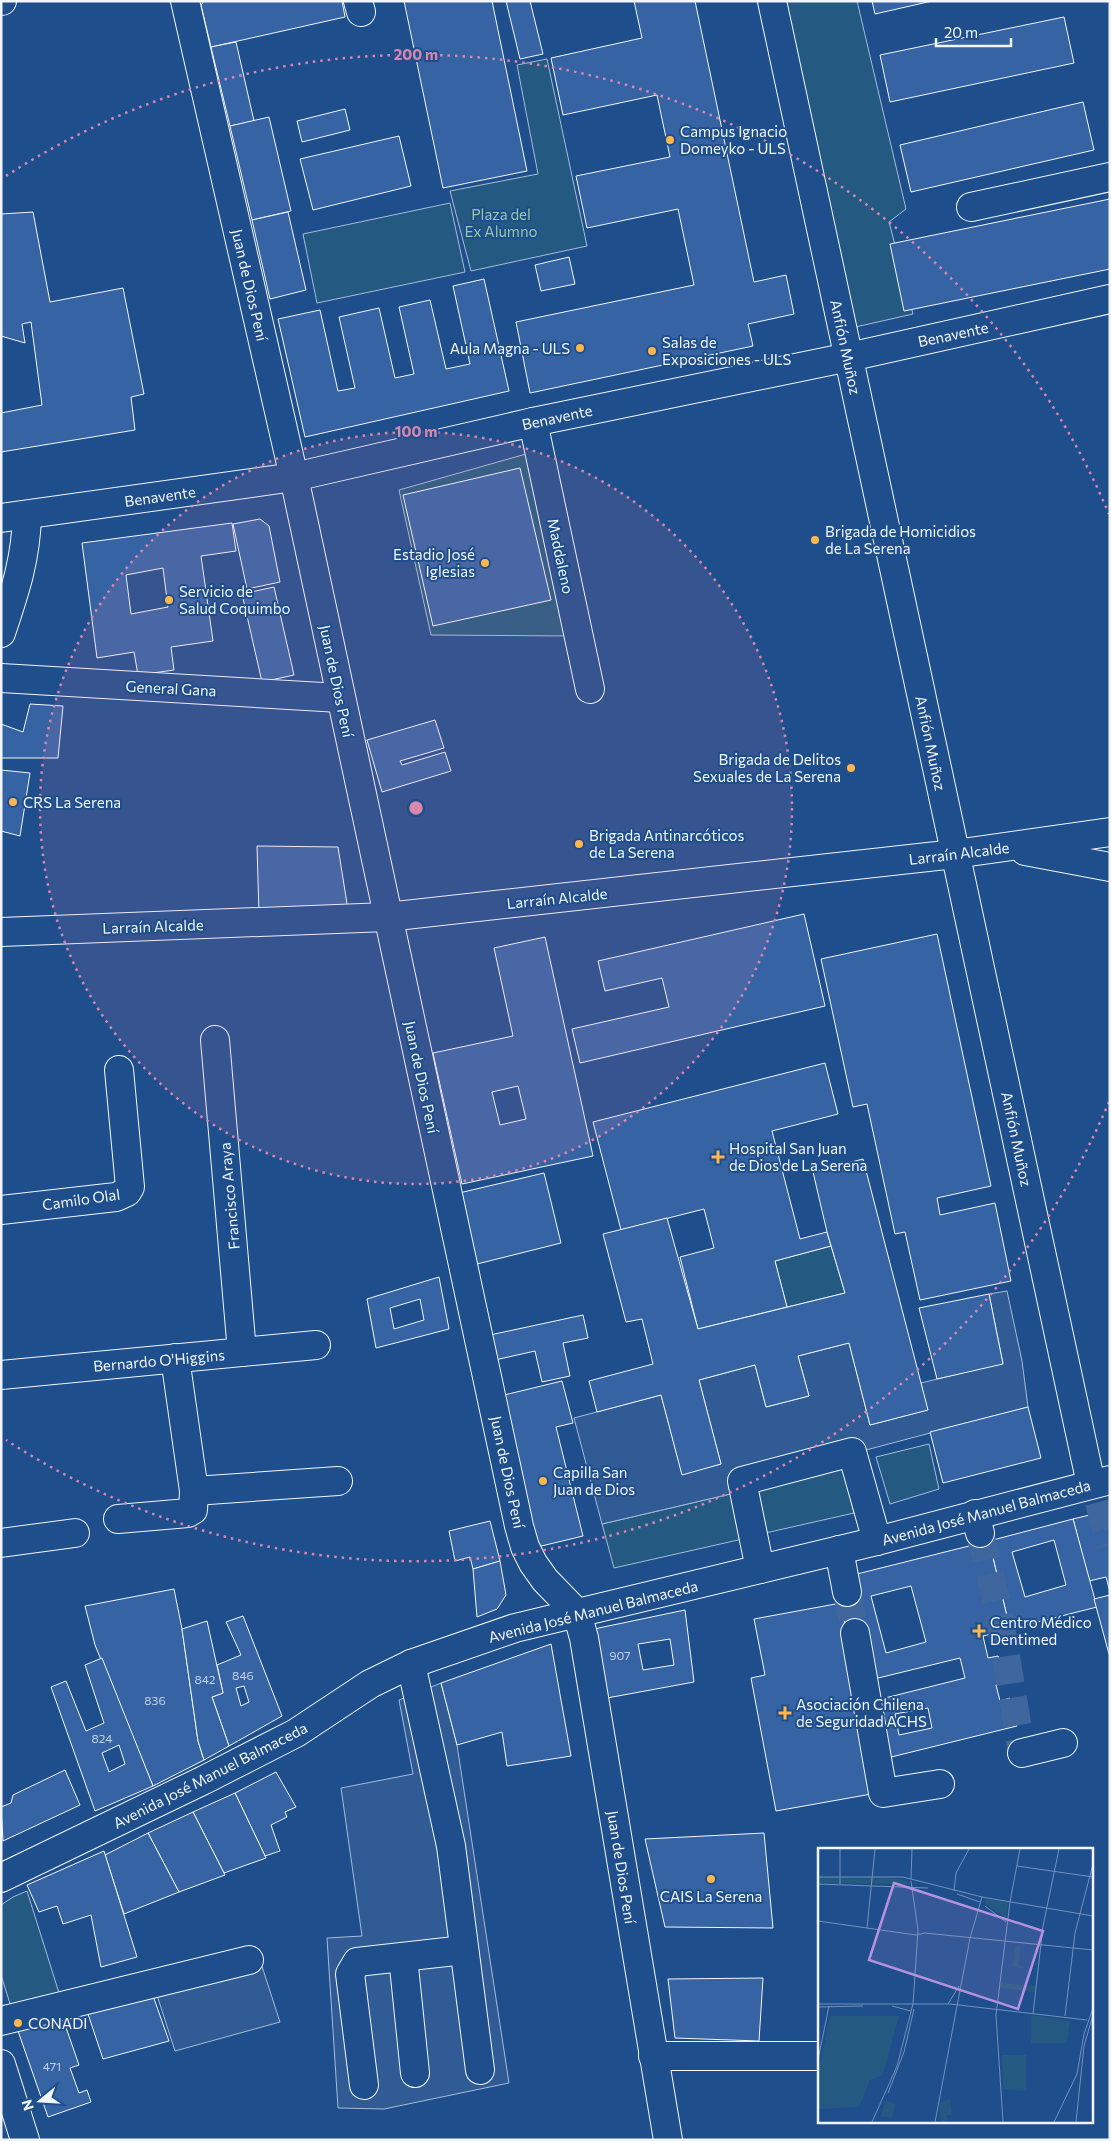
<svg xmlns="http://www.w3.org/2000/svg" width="1111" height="2141" font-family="Commissioner,sans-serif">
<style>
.green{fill:#245a82;stroke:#a8bbd7}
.parking{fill:#305b95;stroke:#a8bbd7}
.building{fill:#3563a3;stroke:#f2f6ff;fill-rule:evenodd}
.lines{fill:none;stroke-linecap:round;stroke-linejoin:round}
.minor-tunnel{stroke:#3f679d;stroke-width:28;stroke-dasharray:28 14;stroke-linecap:butt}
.minor-casing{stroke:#f2f6ff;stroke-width:30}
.major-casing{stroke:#f2f6ff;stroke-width:30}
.minor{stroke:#1f4e8c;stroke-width:28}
.major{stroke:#1f4e8c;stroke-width:28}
.ring{fill:none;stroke:#da87ad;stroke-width:2.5;stroke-dasharray:2.5 5}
.poi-dot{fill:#ffb74d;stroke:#1f4e8c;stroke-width:2}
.labels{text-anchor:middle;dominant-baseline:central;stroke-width:4;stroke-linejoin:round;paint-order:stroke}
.number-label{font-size:12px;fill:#c3d1e8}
.poi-label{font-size:15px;fill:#f2f6ff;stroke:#1f4e8c;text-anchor:start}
.park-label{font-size:15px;fill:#97c8a6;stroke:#1f4e8c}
.street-label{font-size:15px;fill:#f2f6ff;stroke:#1f4e8c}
.inset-road{fill:none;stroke:#7391ba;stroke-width:1}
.view{fill:#b691df;fill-opacity:0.15;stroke:#b691df;stroke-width:2.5}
.inset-edge{fill:none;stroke:#f2f6ff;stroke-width:2.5}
.centre{fill:#da87ad;stroke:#1f4e8c;stroke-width:2.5}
.ring-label{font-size:15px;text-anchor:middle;font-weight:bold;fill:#da87ad;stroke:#1f4e8c;stroke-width:4;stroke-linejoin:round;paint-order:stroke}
</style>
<rect width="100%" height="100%" fill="#1f4e8c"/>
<g class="green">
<path d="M779,1H857L906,209L889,222L913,314L851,328Z"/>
<path d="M547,59L587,246L471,271L450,191L538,174L517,65Z"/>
<path d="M450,203L465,272L317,303L303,234Z"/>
<path d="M526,454L573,636L431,635L399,490Z"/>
<path d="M831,1246L845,1293L787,1307L775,1261Z"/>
<path d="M929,1444L939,1489L890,1504L876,1457Z"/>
<path d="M843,1465L854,1513L761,1534L751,1488Z"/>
<path d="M739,1492L747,1538L614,1568L602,1524Z"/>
<path d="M27,1891L60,1996L12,2010L1,1975V1905L13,1897Z"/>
</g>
<g class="parking">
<path d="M1007,1291L1022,1361L1028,1407L866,1450L739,1492L602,1524L574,1418L661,1395L682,1474L721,1464L699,1380L755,1365L766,1407L809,1396L798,1356L849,1343L870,1425L927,1410L921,1383L1003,1363L989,1294Z"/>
<path d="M441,1683L457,1745L509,2083L384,2109L338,2108L327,1938L362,1936L341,1788L413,1774L399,1700Z"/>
<path d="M258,1954L280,2022L175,2051L155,1989Z"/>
</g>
<g class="building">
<path d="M204,1H342L345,17L211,47L201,5Z"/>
<path d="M404,1H492L527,171L443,188Z"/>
<path d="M506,1H530L543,54L520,59Z"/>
<path d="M634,1H695L754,282L786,275L794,314L748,324L753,346L530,393L516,322L694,285L678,209L587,228L576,176L670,157L657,95L563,115L551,58L642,38Z"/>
<path d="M872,1H932L875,14Z"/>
<path d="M1064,17L1074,63L890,102L880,55Z"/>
<path d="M236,42L254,121L230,126L211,47Z"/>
<path d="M1083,102L1094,150L911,192L900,145Z"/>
<path d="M345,109L350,130L302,142L297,121Z"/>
<path d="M269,117L291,211L252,220L230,126Z"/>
<path d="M399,136L411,186L313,210L300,159Z"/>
<path d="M1110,199V269L904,311L890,244Z"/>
<path d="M33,212L50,302L123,288L144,394L131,397L135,430L1,452V413L42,405L31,322L22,324L25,343L1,336V214Z"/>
<path d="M288,212L306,290L270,299L252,220Z"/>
<path d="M569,257L575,284L541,291L535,265Z"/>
<path d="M484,279L509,391L305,437L278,319L320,310L338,391L355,388L339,317L379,308L395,378L414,374L399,307L430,300L446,369L470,364L453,286Z"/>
<path d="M520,468L551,600L433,626L403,495Z"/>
<path d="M260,519L269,526L280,582L247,589L233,524Z"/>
<path d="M232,523L236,551L201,556L213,641L171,647L174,670L138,675L134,652L97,658L82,543ZM163,568L168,607L131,614L126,575Z"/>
<path d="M274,587L294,675L262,682L242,594Z"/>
<path d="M30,704L63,706L58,758H1V724L23,732Z"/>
<path d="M435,720L444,748L400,761L402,765L445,752L451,771L382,792L367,740Z"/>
<path d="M1,770L30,773L20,836L1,831Z"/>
<path d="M257,846L338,847L348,910L259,914Z"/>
<path d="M804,914L825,1006L580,1063L572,1029L669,1007L662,978L605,991L598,961Z"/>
<path d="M937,934L991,1186L937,1198L940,1215L995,1203L1011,1281L920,1300L905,1232L895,1234L867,1104L853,1107L821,959Z"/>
<path d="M545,937L593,1156L462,1184L433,1053L513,1036L494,948ZM518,1086L526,1119L500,1125L492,1092Z"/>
<path d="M825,1063L838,1114L772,1131L800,1239L827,1232L831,1246L775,1261L787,1307L698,1329L680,1257L714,1248L704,1209L621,1230L593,1122Z"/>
<path d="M863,1159L928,1410L870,1425L849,1343L798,1356L809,1396L766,1407L755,1365L699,1380L721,1464L682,1475L661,1395L597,1412L589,1381L653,1364L642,1319L626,1322L603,1234L667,1218L698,1329L845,1293L827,1232L813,1172Z"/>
<path d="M544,1173L561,1243L473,1265L455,1194Z"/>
<path d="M439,1277L449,1329L376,1348L367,1299ZM420,1299L424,1320L394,1329L390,1308Z"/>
<path d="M989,1294L1003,1364L937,1379L919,1308Z"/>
<path d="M583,1315L588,1338L563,1343L570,1376L542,1382L535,1351L495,1360L490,1335Z"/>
<path d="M562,1381L573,1423L556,1427L583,1536L533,1548L496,1397Z"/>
<path d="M1028,1407L1041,1458L943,1483L930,1432Z"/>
<path d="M1110,1510V1592L1106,1577L1089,1581L1073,1519Z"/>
<path d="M1073,1519L1097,1607L1010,1629L989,1541ZM1054,1540L1066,1585L1025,1597L1012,1552Z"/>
<path d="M490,1521L500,1561L473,1569L470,1557L455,1561L449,1531Z"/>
<path d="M989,1541L1010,1629L983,1636L988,1658L998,1656L1005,1683L996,1685L1000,1701L1010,1698L1017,1726L883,1759L869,1702L965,1678L960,1658L870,1680L845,1577ZM911,1586L926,1642L886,1653L871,1596ZM928,1708L932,1728L899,1735L895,1714Z"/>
<path d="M500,1561L506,1595L497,1609L477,1617L473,1569Z"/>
<path d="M174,1589L182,1629L198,1741L204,1760L153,1786L95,1645L85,1606Z"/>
<path d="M1110,1595V1654H1109L1094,1599Z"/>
<path d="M841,1603L877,1793L776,1811L751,1678L765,1675L754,1619Z"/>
<path d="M685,1610L694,1682L607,1698L594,1629ZM670,1639L674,1665L643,1670L638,1644Z"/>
<path d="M243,1616L282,1716L229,1746L212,1697L223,1693L217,1665L241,1655L226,1622ZM244,1686L249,1702L241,1706L236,1688Z"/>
<path d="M207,1621L223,1693L212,1697L229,1746L204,1760L198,1741L182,1629Z"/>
<path d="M551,1644L571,1756L507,1766L502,1732L457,1745L441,1683Z"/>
<path d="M102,1658L153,1786L95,1811L51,1687L66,1681L86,1731L104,1723L85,1665ZM119,1745L125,1764L109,1772L102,1753Z"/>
<path d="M65,1770L80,1805L3,1841L1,1807L11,1803L13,1795Z"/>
<path d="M276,1772L296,1807L285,1812L287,1817L271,1825L280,1851L265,1856L235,1793Z"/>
<path d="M235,1793L266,1858L224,1873L193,1812Z"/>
<path d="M193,1812L225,1875L179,1892L148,1833Z"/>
<path d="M148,1833L179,1892L124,1914L105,1855Z"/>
<path d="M764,1833L773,1928L665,1927L645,1839Z"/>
<path d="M104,1851L137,1957L101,1967L91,1915L63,1924L57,1906L39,1912L27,1885Z"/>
<path d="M763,1978L759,2041L675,2038L668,1979Z"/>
<path d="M152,1993L169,2041L103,2059L87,2011Z"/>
<path d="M62,2016L79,2065L70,2068L79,2093L87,2090L91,2102L48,2117L18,2031Z"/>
</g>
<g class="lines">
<g class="minor-tunnel">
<path d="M1099,1502L1110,1546"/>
<path d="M980,1533L998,1608L1022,1753"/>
<path d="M847,1592L855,1633"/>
</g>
<defs>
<g id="minor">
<path d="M1,1H2"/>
<path d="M358,1L361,12"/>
<path d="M772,1L1091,1484"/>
<path d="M971,207L1110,177"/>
<path d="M533,422L590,689"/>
<path d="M1,633C15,591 26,559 27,515"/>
<path d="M1,678L340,698"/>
<path d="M215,1040L242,1352"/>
<path d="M1,1210L116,1197L127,1192L130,1187L119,1070"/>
<path d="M1,1375L316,1345"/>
<path d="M194,1491L338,1481"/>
<path d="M975,1514L980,1533"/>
<path d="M118,1519L188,1513L193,1510L194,1491L175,1358"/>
<path d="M1,1543L75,1533"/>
<path d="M839,1550L847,1592"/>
<path d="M760,1569L742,1481L852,1452L877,1541"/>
<path d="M855,1633L883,1793L940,1784"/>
<path d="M411,1664L451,1846L480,2070"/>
<path d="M1022,1753L1063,1743"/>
<path d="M403,1957L415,2073"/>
<path d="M1,2021L249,1960"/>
<path d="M653,2056H820"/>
<path d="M364,2085L350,1974L357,1962L464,1950"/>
</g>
<g id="major">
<path d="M185,1L294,477L519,1526L525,1547L533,1563L545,1580L577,1613L584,1638L668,2140"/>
<path d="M1,518L294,477L533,422L849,357L1110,299"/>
<path d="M1025,851L1110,867"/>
<path d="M1,932L387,917L955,854L1110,832"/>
<path d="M1,1878L204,1780L296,1733L370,1684L411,1664L515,1628L877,1541L1110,1480"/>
<path d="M1,2064L25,2140"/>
</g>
</defs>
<use href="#minor" class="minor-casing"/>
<use href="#major" class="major-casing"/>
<use href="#minor" class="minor"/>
<use href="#major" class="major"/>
</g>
<circle cx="416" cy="808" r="376" fill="#da87ad" fill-opacity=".12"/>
<g class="ring">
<circle cx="416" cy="808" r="376"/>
<path d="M1109 1102A753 753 0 0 1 6 1440M6 176A753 753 0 0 1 1109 514"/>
</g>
<g class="poi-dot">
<circle cx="670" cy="140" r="5"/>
<circle cx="580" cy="348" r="5"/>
<circle cx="652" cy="351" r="5"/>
<circle cx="815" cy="540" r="5"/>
<circle cx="485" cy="563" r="5"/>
<circle cx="169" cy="600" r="5"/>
<circle cx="851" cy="768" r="5"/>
<circle cx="13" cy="802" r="5"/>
<circle cx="579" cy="844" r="5"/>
<path d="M715.5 1149.5h5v5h5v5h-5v5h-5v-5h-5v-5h5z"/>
<circle cx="543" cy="1481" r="5"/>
<path d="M976.5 1623.5h5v5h5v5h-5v5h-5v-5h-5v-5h5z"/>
<path d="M782.5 1705.5h5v5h5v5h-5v5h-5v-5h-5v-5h5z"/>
<circle cx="711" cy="1879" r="5"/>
<circle cx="18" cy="2023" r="5"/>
</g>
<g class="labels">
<g class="number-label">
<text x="620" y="1655">907</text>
<text x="243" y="1675">846</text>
<text x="205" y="1679">842</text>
<text x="155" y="1700">836</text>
<text x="102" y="1738">824</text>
<text x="52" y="2066">471</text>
</g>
<g class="poi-label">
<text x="680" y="131">Campus Ignacio<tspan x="680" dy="17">Domeyko - ULS</tspan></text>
<text x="662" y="342">Salas de<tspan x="662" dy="17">Exposiciones - ULS</tspan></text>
<text x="570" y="348" text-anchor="end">Aula Magna - ULS</text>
<text x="825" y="531">Brigada de Homicidios<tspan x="825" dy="17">de La Serena</tspan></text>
<text x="475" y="554" text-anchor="end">Estadio José<tspan x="475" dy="17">Iglesias</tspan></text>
<text x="179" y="591">Servicio de<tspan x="179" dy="17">Salud Coquimbo</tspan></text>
<text x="841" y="759" text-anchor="end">Brigada de Delitos<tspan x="841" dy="17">Sexuales de La Serena</tspan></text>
<text x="23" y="802">CRS La Serena</text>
<text x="589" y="835">Brigada Antinarcóticos<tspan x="589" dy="17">de La Serena</tspan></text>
<text x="729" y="1148">Hospital San Juan<tspan x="729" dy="17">de Dios de La Serena</tspan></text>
<text x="553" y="1472">Capilla San<tspan x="553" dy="17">Juan de Dios</tspan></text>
<text x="990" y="1622">Centro Médico<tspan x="990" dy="17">Dentimed</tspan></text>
<text x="796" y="1704">Asociación Chilena<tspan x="796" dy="17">de Seguridad ACHS</tspan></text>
<text x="711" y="1896" text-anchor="middle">CAIS La Serena</text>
<text x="28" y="2023">CONADI</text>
</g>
<g class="park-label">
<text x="501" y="214">Plaza del<tspan x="501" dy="17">Ex Alumno</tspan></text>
</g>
<g class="street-label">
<text transform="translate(250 285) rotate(77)">Juan de Dios Pení</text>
<text transform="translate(953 334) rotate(-12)">Benavente</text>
<text transform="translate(846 347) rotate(78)">Anfión Muñoz</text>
<text transform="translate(557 417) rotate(-12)">Benavente</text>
<text transform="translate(160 496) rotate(-8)">Benavente</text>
<text transform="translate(561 556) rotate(78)">Maddaleno</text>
<text transform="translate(337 681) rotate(78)">Juan de Dios Pení</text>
<text transform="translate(171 688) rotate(3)">General Gana</text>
<text transform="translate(931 743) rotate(78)">Anfión Muñoz</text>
<text transform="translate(959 853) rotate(-7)">Larraín Alcalde</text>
<text transform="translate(557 898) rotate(-6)">Larraín Alcalde</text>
<text transform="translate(153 926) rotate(-2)">Larraín Alcalde</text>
<text transform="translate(422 1077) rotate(78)">Juan de Dios Pení</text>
<text transform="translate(1017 1139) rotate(78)">Anfión Muñoz</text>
<text transform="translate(229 1196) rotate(-95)">Francisco Araya</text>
<text transform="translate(81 1199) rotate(-8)">Camilo Olal</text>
<text transform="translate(159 1360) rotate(-5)">Bernardo O'Higgins</text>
<text transform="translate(508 1472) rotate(78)">Juan de Dios Pení</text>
<text transform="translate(986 1512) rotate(-15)">Avenida José Manuel Balmaceda</text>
<text transform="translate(593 1611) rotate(-14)">Avenida José Manuel Balmaceda</text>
<text transform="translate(210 1775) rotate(-27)">Avenida José Manuel Balmaceda</text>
<text transform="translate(622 1867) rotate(81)">Juan de Dios Pení</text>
</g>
</g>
<g transform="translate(818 1848)">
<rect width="275" height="275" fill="#1f4e8c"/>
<path d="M0,29L84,31L93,36L0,35ZM166,51L190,54L188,70L168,56ZM197,99H202L201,117L208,120L195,119ZM183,135L217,138L216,144L182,140ZM213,167L252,173L249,195H213ZM12,168H81L65,227L52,232L41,259L0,261V226ZM184,207H208V243L185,241ZM132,251L134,267H129L130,274H123L121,255ZM68,253L77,255L74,270L62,268Z" fill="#245a82"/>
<path class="inset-road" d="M22,1V36M199,18L275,29M0,29H85L164,49L275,68M93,31L94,1M0,36L110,40M136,43L138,25L151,1M139,46L162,54M192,54L202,1M167,58L188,74M0,73L98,87L107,85L275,102M49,80L57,1M0,156H132L269,172M130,156L141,138M74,158L93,163M0,159L45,158M215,166L225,78L241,1M247,168L257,85L275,16M0,212L11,158M70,245L86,204L96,161M54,274L79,218L95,156L100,82L93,33M117,274L152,90L164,49M185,274L178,167L192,54M236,274L259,226L266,186L275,160M258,274L266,198L275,167"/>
<path class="view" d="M76,35L225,83L200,161L51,112Z"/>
<rect width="275" height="275" class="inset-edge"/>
</g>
<circle cx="416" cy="808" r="8" class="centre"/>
<g class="ring-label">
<text x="416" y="60">200 m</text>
<text x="416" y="437">100 m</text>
</g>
<rect width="1111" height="2141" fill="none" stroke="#f2f6ff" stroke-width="5"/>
<g transform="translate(40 2101) rotate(252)" stroke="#1f4e8c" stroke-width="4" paint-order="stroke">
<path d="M0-4L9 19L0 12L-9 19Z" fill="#f2f6ff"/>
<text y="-8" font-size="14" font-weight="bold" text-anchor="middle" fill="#f2f6ff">N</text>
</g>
<path d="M936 38v8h75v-8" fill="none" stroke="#f2f6ff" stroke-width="2.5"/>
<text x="944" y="38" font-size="15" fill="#f2f6ff" stroke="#1f4e8c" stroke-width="4" paint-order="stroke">20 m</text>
</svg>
